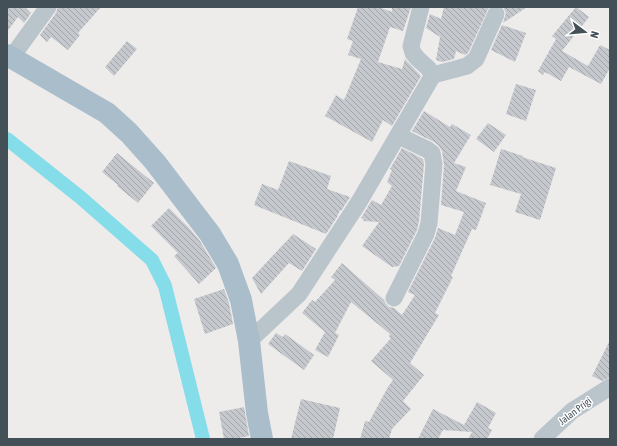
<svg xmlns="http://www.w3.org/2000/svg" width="617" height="446" font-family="'Asap Condensed',sans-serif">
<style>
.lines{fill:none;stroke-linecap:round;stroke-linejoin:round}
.canal{stroke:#85ddea;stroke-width:14}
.building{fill:url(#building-back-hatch)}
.minor{stroke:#b9c4cb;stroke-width:17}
.major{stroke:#aabdcb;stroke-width:22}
.labels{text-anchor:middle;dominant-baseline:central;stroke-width:3;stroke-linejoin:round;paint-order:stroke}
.street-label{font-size:10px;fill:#445058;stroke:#fff}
</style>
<defs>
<pattern id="building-back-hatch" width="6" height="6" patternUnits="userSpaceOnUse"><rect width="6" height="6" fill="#c5c9ce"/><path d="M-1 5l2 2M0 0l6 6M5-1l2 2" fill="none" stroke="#a2a6aa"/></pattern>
</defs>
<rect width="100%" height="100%" fill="#eeebeb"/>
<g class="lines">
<path class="canal" d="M7,139L80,197L152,260L165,286L203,439"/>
</g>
<g class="building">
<path d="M7,7H25L31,13L24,23L18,17L7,32Z"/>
<path d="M58,7H101L78,33L80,35L68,50L51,37L47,42L40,35L56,13Z"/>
<path d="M358,7H378L392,12V7H411L403,31L390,27L378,62L402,69L405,59L421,76L392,126L383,120L372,142L325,116L336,95L344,100L361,59L348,55L353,41L347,39Z"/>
<path d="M444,7H489L468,53L465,55L456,51L454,59L442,62L436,60L440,37L426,28L430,14L441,19Z"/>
<path d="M503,7H527L503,23L506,13Z"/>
<path d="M576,7L589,17L562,51L588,66L600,45L610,50V68L601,84L569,67L561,81L545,72L543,75L538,71L556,39L552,36Z"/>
<path d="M502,25L526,33L515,62L491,50Z"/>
<path d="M127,41L137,49L114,76L105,67Z"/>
<path d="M516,84L536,90L526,121L506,114Z"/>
<path d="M424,111L450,127L452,124L471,135L454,163L466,167L456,191L486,203L476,230L472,229L451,276L453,277L435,313L439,315L410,363L424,375L403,401L411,409L392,429L389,439H360L365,421L369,422L388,387L393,380L371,361L391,338L389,337L390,334L351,302L335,333L339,335L328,357L315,350L325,332L302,313L312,300L315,302L335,280L331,277L342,263L384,300L386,304L389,307L394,308L402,315L415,295L408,292L435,238L438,228L455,235L464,212L441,205L444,165L442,151L438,145L434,142L412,131Z"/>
<path d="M488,123L506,135L494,152L476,139Z"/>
<path d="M402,148L423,159L424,164L419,221L417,230L399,266L392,267L362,246L379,222L363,221L364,219L361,218L372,200L381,205L392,186L387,182L392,170L390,169Z"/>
<path d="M501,149L523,156L522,157L556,168L540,220L515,212L521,194L490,185Z"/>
<path d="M117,153L154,183L138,203L117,186L118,185L102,172Z"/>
<path d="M289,161L331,176L327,189L350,197L341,211L340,210L337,217L326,234L254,205L262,184L278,190Z"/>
<path d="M169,208L190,229L200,241L216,268L199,284L174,256L178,253L151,226Z"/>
<path d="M293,234L316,249L302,271L289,263L261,294L252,278Z"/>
<path d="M224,289L229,303L233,324L205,334L194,299Z"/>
<path d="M276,333L283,337L285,334L314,355L304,370L268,344Z"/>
<path d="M610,340V377L602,381L592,376Z"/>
<path d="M301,399L340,408L333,439H291Z"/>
<path d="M477,402L496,413L488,428L492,430L487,439H468L472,432L443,430L438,439H418L433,409L464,425Z"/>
<path d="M244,407L249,436L234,439H224L219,412Z"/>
</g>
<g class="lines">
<g class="minor">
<path d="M11,58L48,7"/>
<path d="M433,75L467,66L476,59L496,14"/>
<path d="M394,298L426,234L429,223L434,164L432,153L428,150L399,136"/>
<path d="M249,341L299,294L359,202L433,75L428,68L418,59L413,53L411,46L421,7"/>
<path d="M542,439L572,411L610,387"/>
</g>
<path class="major" d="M7,55L107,113L129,133L155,162L210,234L228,264L241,300L249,341L257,413L262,439"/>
</g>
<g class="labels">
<g class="street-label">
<text transform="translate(575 411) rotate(-37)">Jalan Prigi</text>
</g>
</g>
<rect width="617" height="446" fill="none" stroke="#445058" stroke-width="16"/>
<g transform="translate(585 32) rotate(106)" stroke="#ffffff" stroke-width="3" paint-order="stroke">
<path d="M0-3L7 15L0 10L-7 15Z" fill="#445058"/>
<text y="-6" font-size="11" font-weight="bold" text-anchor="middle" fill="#445058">N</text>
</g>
</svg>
